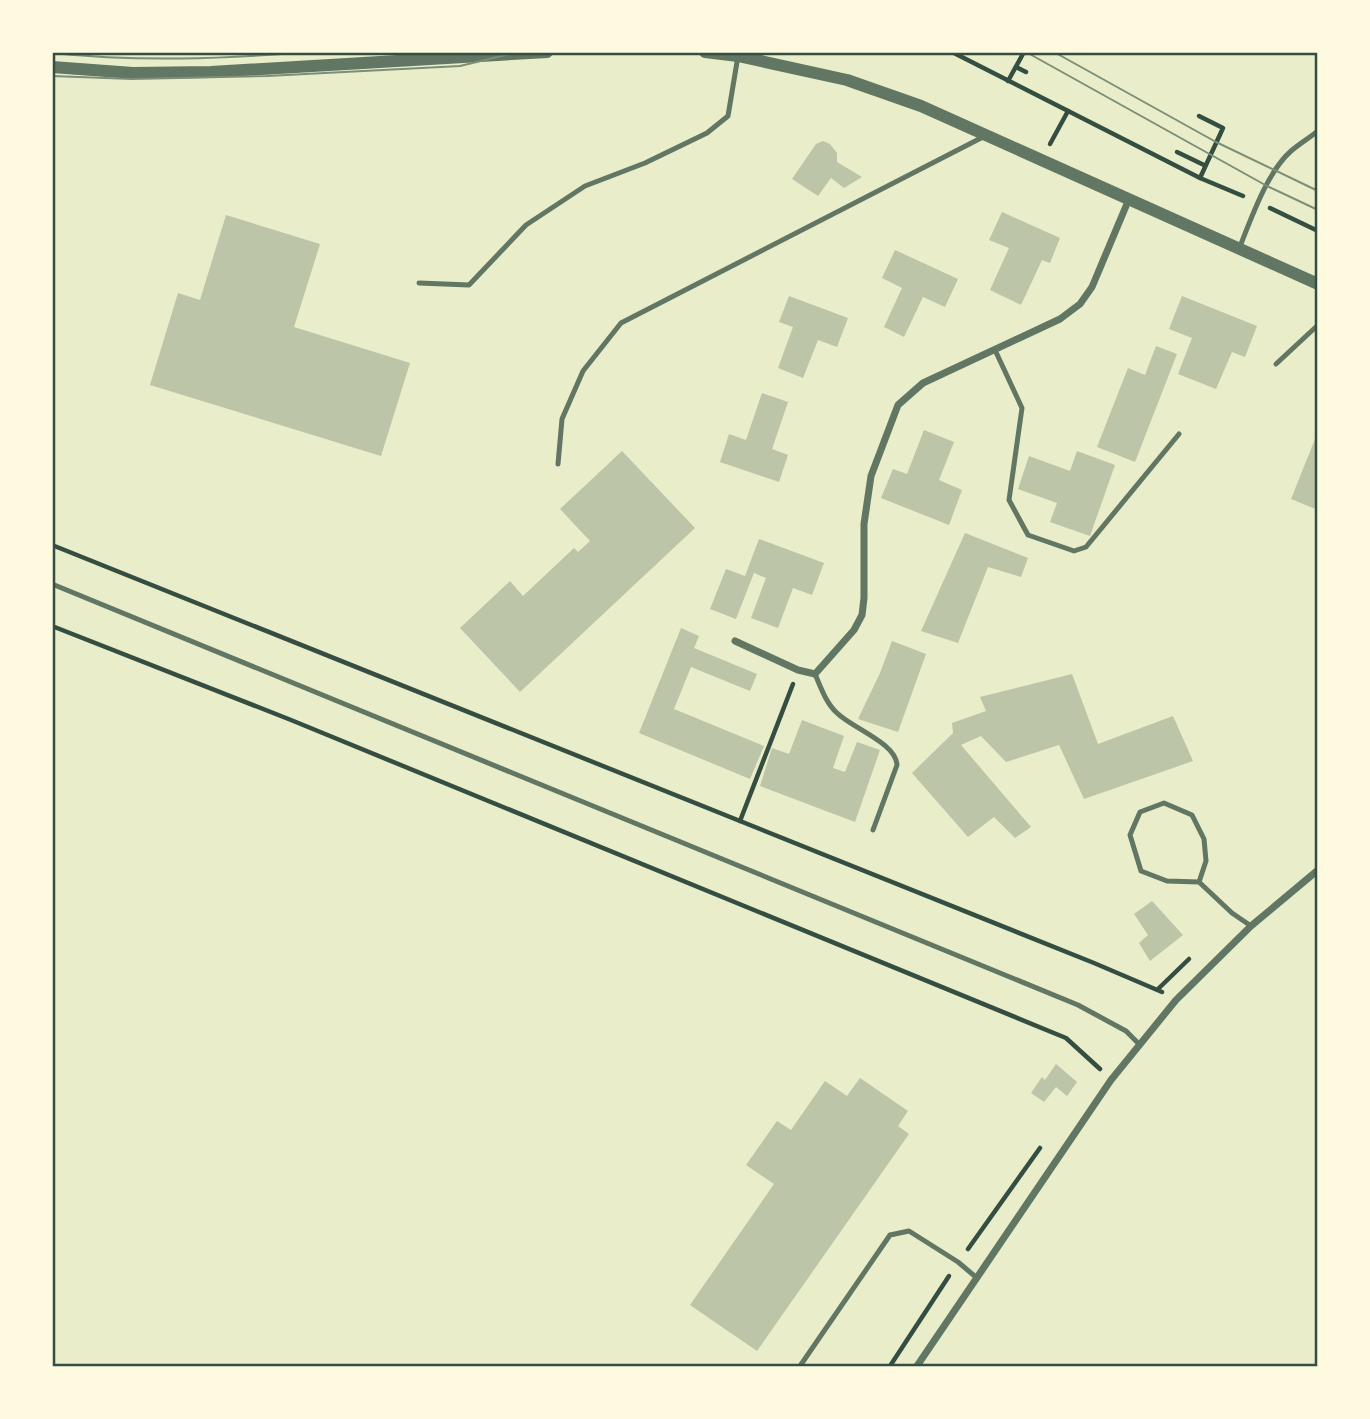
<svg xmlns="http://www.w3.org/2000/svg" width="1370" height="1419" font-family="'Noto Sans',sans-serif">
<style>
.building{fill:#bcc5a7}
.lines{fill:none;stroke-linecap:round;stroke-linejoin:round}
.path{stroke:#344e41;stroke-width:4.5}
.service{stroke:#617663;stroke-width:5}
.minor{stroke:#617663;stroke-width:7}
.tertiary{stroke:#617663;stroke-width:12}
.tram{stroke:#7c8e77;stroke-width:2}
.neatline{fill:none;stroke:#344e41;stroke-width:2.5}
</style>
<rect width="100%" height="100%" fill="#e9edc9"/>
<g class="building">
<path d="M823,141L830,144L837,153V162L862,177L844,188L831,178L818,196L792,179L816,144Z"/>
<path d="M1002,212L1060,238L1050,263L1042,260L1021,305L990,290L1009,248L989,240Z"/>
<path d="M226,215L320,244L294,327L410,363L381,456L150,385L178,293L200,300Z"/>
<path d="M895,250L958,279L945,307L923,297L904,337L884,327L902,288L882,278Z"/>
<path d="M789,296L848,318L837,347L818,340L803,378L778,368L793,327L779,322Z"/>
<path d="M1182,296L1257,326L1245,357L1232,352L1216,389L1178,374L1192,338L1169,329Z"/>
<path d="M1156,346L1177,354L1135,462L1097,447L1128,368L1145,375Z"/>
<path d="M762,393L788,402L772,449L788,455L779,482L720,462L729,434L746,440Z"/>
<path d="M924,430L954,442L939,480L962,490L949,525L881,498L893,469L907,474Z"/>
<path d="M1317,434H1318V510L1291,499Z"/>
<path d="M622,451L695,528L520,692L460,628L510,581L523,596L574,548L578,552L590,541L560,509Z"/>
<path d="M1077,451L1115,465L1090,536L1050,522L1057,503L1018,489L1029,456L1070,471Z"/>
<path d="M965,533L1028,558L1021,577L988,567L958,643L921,631Z"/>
<path d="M759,539L824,563L812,595L793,588L778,628L751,618L766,578L754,573L736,619L710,609L726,569L745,576Z"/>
<path d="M681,628L699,636L694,648L757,674L750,691L691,667L674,709L764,746L750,779L639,733Z"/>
<path d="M892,641L926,654L898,732L858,719L880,673Z"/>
<path d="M1072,674L1098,744L1173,716L1193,761L1084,799L1059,745L1006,762L981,736L961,745L1031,827L1015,838L994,817L968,837L912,773L953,733L952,723L986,711L980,697Z"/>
<path d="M802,720L844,736L833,768L845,772L857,742L880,750L855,822L760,786L772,748L789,754Z"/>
<path d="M1152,901L1183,935L1150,961L1139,943L1148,935L1134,914Z"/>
<path d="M1056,1064L1077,1082L1067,1096L1056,1087L1044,1102L1031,1093L1042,1077L1045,1080Z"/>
<path d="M860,1078L908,1111L898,1126L909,1134L757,1351L690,1305L774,1184L746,1165L777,1121L791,1130L825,1081L847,1096Z"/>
</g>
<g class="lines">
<g class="path">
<path d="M952,52L1200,178L1243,196"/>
<path d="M1016,67L1026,72"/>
<path d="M1008,81L1024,52"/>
<path d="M1199,116L1223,128L1200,178"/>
<path d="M1050,144L1068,111"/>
<path d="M1177,152L1204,165"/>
<path d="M1270,208L1318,231"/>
<path d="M52,545L1094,963L1162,992"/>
<path d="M52,626L291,720L1066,1038L1100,1069"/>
<path d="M740,821L793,684"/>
<path d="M1158,989L1189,959"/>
<path d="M968,1249L1040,1148"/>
<path d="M890,1366L949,1276"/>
</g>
<g class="service">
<path d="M1239,249C1251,219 1267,172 1291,151C1299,144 1309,138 1318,131"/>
<path d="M419,283L469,285L526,225L585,186L645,163L707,133L728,116L738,56"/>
<path d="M995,350L1022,408L1009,500L1028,535L1074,551L1086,547L1179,434"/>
<path d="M1276,364L1318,325"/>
<path d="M558,464L562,419L583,371L621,323L985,136"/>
<path d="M52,584L1078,1005L1126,1031L1140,1045"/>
<path d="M815,674C821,688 826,703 837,713C852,728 896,743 897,765L873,830"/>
<path d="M1199,882L1206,861L1204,839L1192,815L1164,803L1140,812L1130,835L1141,871L1167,881L1199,882L1232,913L1251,926"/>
<path d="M800,1366L890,1235L909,1231L958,1262L977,1278"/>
</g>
<g class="minor">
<path d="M735,641L798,670L815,674L854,630L862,615L864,598V524L871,476L898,405L923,383L1060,319L1080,304L1092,287L1129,199"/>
<path d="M917,1366L1111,1080L1176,1000L1251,926L1318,870"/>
</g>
<g class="tertiary">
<path d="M705,52L738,56L847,80L921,106L1318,284"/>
<path d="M52,67L133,73L211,72L547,52"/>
</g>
<g class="tram">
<path d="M1026,52L1267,186L1318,210"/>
<path d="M1054,52L1216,142L1318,191"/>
<path d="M52,53C138,62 223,59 309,52"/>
<path d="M52,76L132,79L267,76L460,66L518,52"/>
</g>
</g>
<rect width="1370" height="1419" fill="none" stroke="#fefae0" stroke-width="108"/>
<rect x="54" y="54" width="1262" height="1311" class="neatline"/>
</svg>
